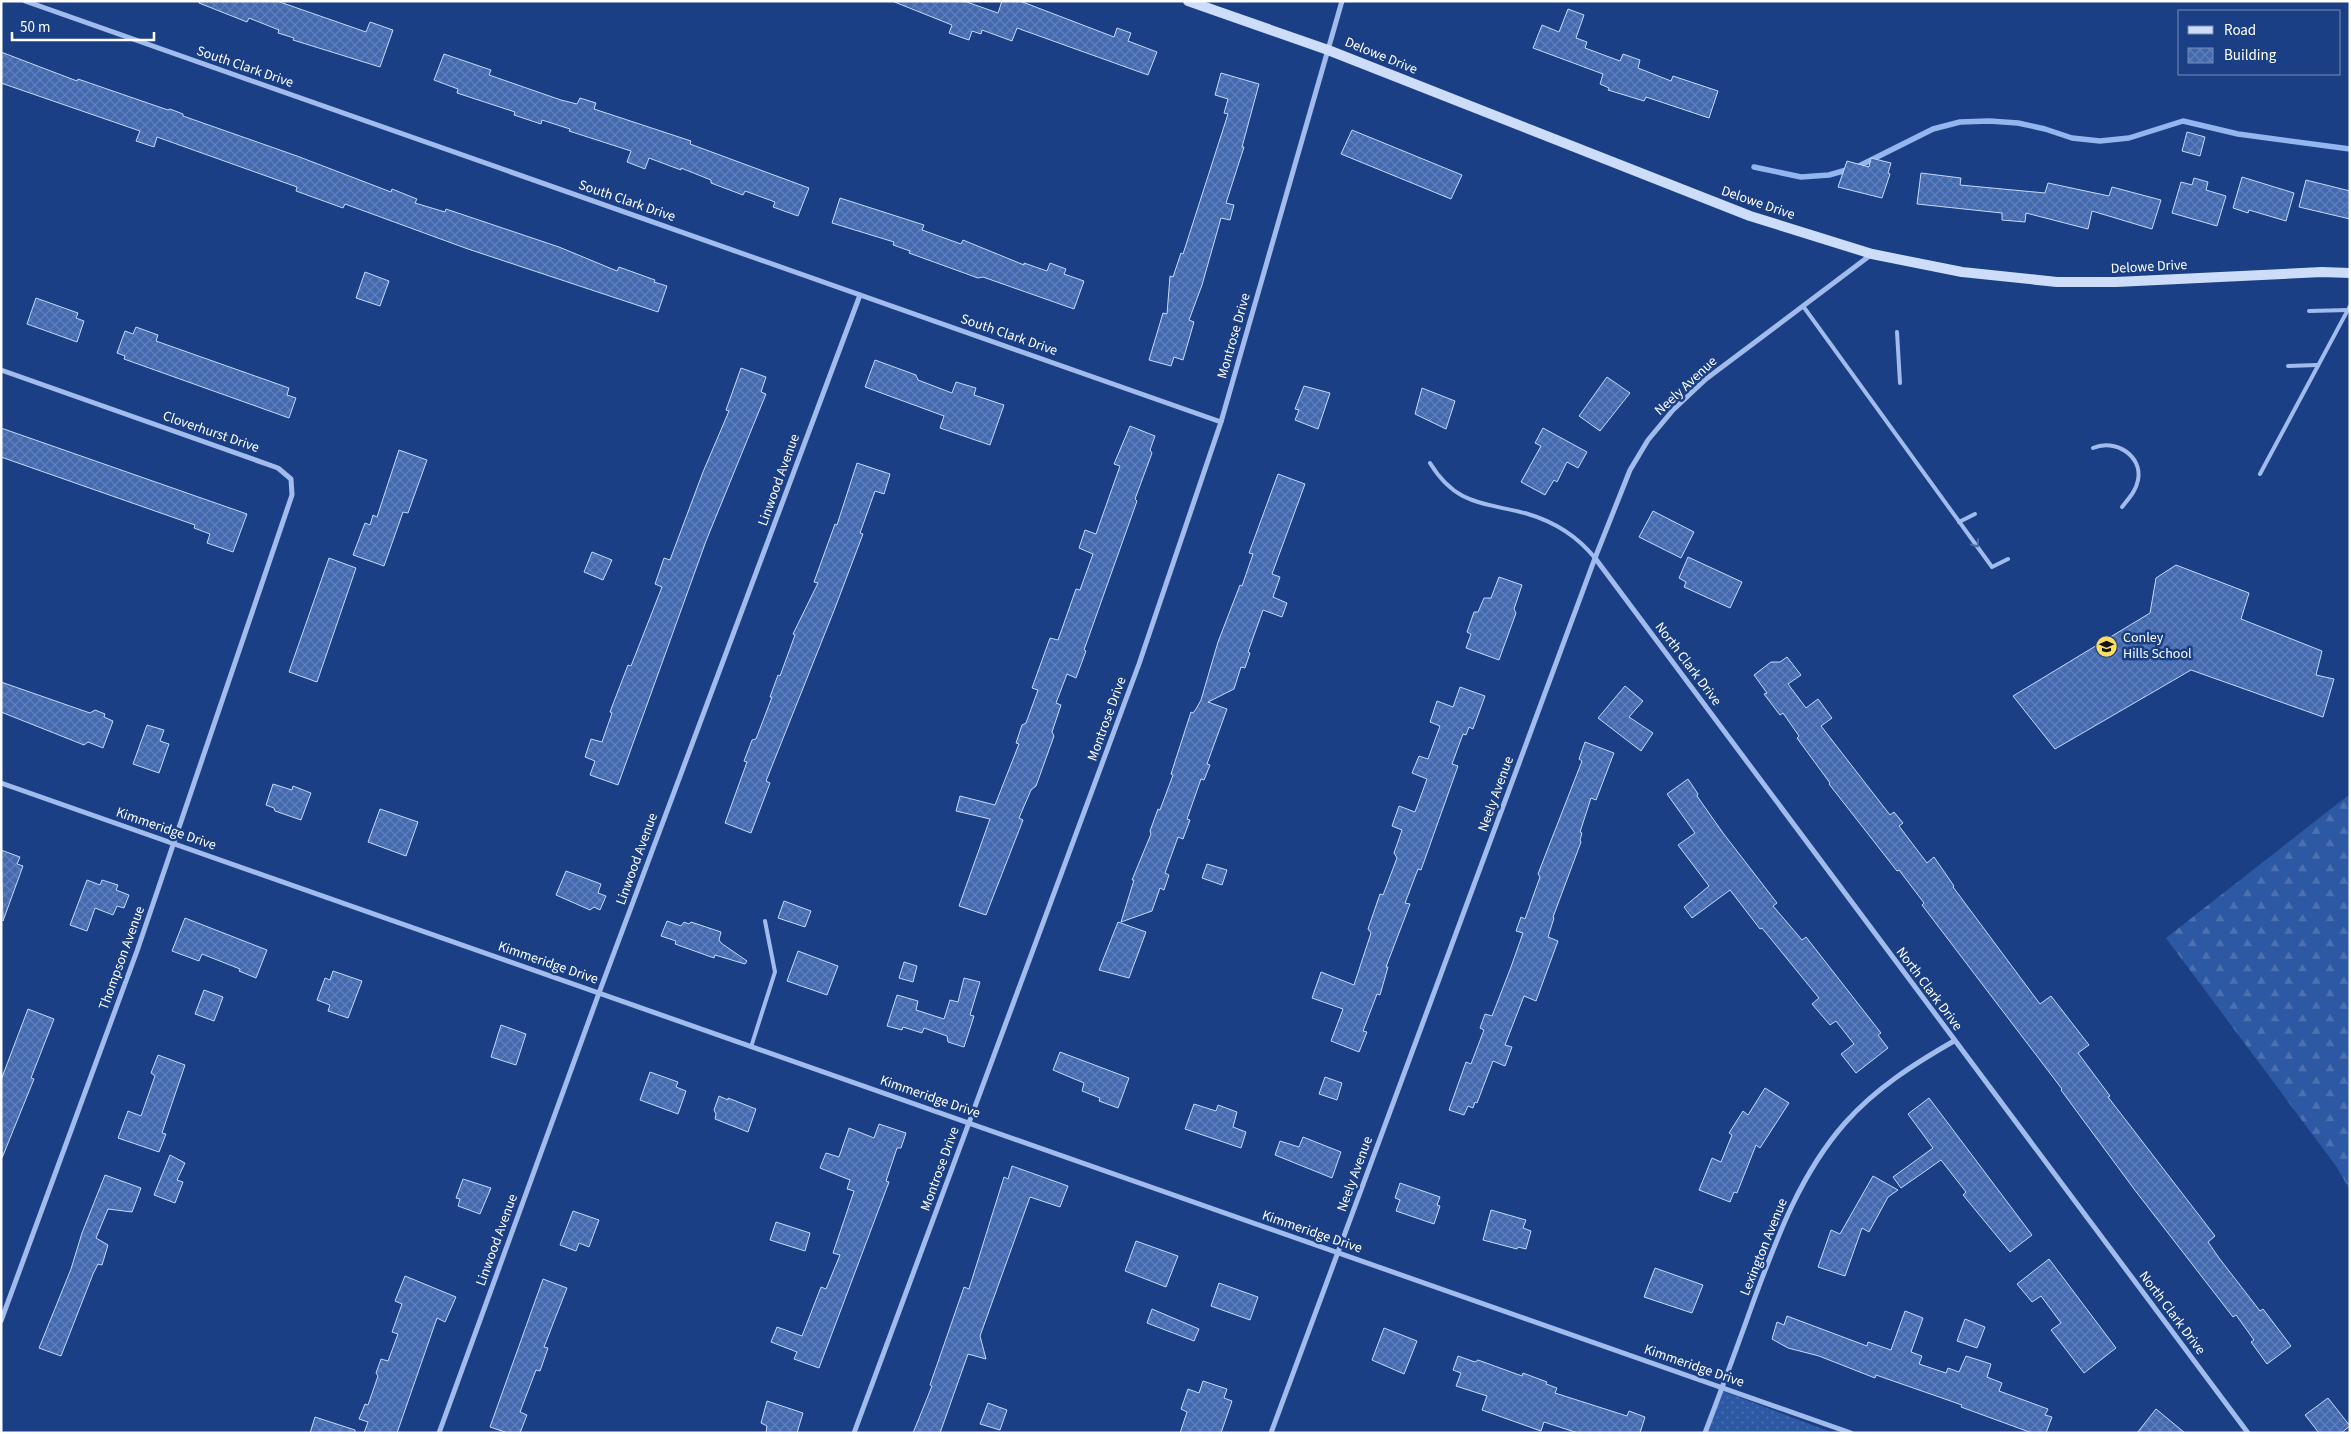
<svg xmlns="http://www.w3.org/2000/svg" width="2351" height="1434" font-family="'Source Sans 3',sans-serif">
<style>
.forest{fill:url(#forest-firs)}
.park{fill:url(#park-dots)}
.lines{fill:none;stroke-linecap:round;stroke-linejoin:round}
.stream{stroke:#93b6ee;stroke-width:5.5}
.building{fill:url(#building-cross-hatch);stroke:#c6d8f9}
.lane{stroke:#a1bcec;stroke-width:4}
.street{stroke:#a1bcec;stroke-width:5}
.secondary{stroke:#cddcf8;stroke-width:10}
.oneway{stroke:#496ba9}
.labels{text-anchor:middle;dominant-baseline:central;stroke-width:5;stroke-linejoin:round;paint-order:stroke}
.street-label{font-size:14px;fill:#fff;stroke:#1a3f85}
.poi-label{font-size:14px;fill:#fff;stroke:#1a3f85;text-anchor:start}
</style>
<defs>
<pattern id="forest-firs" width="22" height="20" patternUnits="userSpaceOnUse" patternTransform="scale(1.25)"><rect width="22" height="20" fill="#2d58a3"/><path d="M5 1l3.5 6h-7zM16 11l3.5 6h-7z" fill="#4c71b1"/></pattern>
<pattern id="park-dots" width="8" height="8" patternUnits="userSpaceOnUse" patternTransform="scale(1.25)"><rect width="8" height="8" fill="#2d58a3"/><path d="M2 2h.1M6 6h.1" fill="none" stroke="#4c71b1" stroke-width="1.8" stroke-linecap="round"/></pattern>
<pattern id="building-cross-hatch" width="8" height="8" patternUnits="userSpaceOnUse" patternTransform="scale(1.25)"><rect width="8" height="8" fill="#4369ae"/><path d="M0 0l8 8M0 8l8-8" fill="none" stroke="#5f80ba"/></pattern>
</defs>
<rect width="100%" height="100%" fill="#1a3f85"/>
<path class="forest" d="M2350,794V1190L2336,1166L2166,938Z"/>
<path class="park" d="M1720,1390L1833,1433H1704Z"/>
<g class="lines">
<path class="stream" d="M1754,167L1801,177L1829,175L1857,167L1933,129L1960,122L1989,121L2018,123L2045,129L2072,138L2100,141L2129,138L2183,121L2238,134L2350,149"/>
</g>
<g class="building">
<path d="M199,1H277L366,32L370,22L393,30L380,67L293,40L294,38L278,33L279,30L249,18L247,22L199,3Z"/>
<path d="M892,1H964L998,13L1002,1H1020L1114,37L1117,28L1131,33L1128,41L1157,52L1148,75L1017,28L1012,41L982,30L981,34L972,31L969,40L949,33L952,25Z"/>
<path d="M1568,9L1584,15L1576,38L1587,42L1585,48L1620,61L1623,54L1640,60L1638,68L1671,81L1673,76L1718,91L1709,118L1646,97L1644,101L1608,90L1609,88L1600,84L1603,74L1533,48L1542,25L1559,32Z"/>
<path d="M1,52L77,81L78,79L168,110L170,109L183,114V116L297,156L391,192L392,189L417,199L415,203L445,212L446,209L559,247L617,271L619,267L655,280L654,282L667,286L658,312L468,249L345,204L343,208L296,191L297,187L157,137L154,147L136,141L140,131L1,83Z"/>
<path d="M444,54L491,70L489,75L561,100L577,104L580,98L596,103L594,109L691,141L690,144L809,188L798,216L773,207L775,202L745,191L743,195L711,183V180L681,168V170L649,158L645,169L627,162L631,151L569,131L570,129L542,120L541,124L514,115L515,112L457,93L458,89L434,80Z"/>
<path d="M1221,73L1259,84L1242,147H1244L1226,203L1234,205L1230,220L1221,218L1202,285L1189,320L1194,322L1183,360L1174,357L1171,366L1149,360L1163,313L1167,314L1170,276L1173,277L1181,253L1183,254L1228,114L1224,113L1228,99L1215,95Z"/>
<path d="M1352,130L1462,175L1451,199L1341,154Z"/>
<path d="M2187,132L2205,137L2200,156L2182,151Z"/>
<path d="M1871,158L1891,163L1888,173L1890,174L1882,198L1838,187L1847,161L1869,167Z"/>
<path d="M1921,173L1961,178L1960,185L2045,193L2048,183L2109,196L2112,187L2161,200L2152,229L2092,211L2088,229L2026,213L2025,222L2002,220V213L1917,204Z"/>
<path d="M2242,177L2294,193L2286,221L2249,210L2248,213L2233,208Z"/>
<path d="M2194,178L2208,182L2206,190L2226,196L2217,226L2172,213L2181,182L2192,185Z"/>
<path d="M2306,180L2350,191V219L2299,207Z"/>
<path d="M840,198L924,225L922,230L961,244L963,240L1024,265V263L1047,271L1050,263L1066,269L1064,274L1084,281L1074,309L983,277L978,278L909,253L910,251L893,245L894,242L832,223Z"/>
<path d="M365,272L389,281L380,306L356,298Z"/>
<path d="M36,298L78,313L76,318L84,321L77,342L27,324Z"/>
<path d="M136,327L158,335L156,341L289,388L287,395L296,398L289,418L124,359L125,356L117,353L125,331L133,334Z"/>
<path d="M875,360L916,375L918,380L952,393L956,382L976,388L974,395L1004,405L990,445L940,428L944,416L865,387Z"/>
<path d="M741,368L766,377L761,392L766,394L706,541L618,785L590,775L595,761L585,757L591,739L602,742L612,713L610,712L628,665L631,666L662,587L655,584L664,558L670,560L703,472L729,411L726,410Z"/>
<path d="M1607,377L1630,393L1600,431L1579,416Z"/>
<path d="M1304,386L1330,393L1318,429L1295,420L1299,410L1295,409Z"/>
<path d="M1422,388L1455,401L1446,429L1415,414Z"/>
<path d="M1130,426L1155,436L1150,450L1152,453L1135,499L1137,501L1084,650L1086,651L1076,678L1067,674L1056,703L1061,705L1052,732L1054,736L1036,786L1031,790L1019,818L1023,820L986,915L959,906L990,819L956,811L960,796L995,805L1019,744L1016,743L1022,725L1026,723L1038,690L1032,688L1050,638L1058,640L1076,589L1080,590L1093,554L1079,548L1085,530L1096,534L1120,466L1114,464Z"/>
<path d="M1,428L247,514L233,552L207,543L210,534L194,528L195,525L1,457Z"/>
<path d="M1543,428L1587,452L1578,468L1567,462L1557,482L1554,480L1545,495L1521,482L1541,446L1535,443Z"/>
<path d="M399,450L427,460L408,513L403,512L384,566L353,555L365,523L370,525L373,515L377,517Z"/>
<path d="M857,463L890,474L884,494L875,491L860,533L863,534L835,608L766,781L770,783L751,833L725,823L747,762L744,761L752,740L756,739L772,697H770L778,675L780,676L795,635L793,634L818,583L814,582L835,524L837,525Z"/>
<path d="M1278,474L1305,484L1272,574L1280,577L1273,597L1287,603L1282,617L1263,610L1248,652L1250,653L1245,668L1241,667L1234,689L1208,702L1227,709L1207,764L1210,765L1204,780L1201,779L1187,819L1190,820L1183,839L1178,837L1165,873L1169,875L1164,890L1160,888L1152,911L1121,922L1134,880H1132L1151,834L1150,831L1158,809L1160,810L1173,775L1171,774L1191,712L1193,713L1196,709L1201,700L1218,642L1240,585L1242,586L1253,554L1249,553Z"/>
<path d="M1653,511L1694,532L1681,558L1639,537Z"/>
<path d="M592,552L612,560L603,580L584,572Z"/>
<path d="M1688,557L1742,582L1730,608L1684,587L1686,582L1679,578Z"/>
<path d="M329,558L356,568L317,682L289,672Z"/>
<path d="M2176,565L2249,593L2241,619L2322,651L2316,675L2334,679L2323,717L2191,670L2055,749L2013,696L2150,613L2156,578Z"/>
<path d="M1499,577L1522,585L1514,609L1516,613L1499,660L1466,648L1471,634L1467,632L1474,612H1478L1484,598H1491Z"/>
<path d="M1787,657L1801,675L1788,684L1806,708L1818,699L1832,718L1821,726L1890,815L1894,812L1903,823L1899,826L1927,863L1934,857L1954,886L1953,887L2040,1004L2051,996L2089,1045L2078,1053L2110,1096L2108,1097L2215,1236L2208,1242L2219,1258L2260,1311L2263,1309L2291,1346L2267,1364L2251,1342L2254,1340L2236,1315L2233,1317L2134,1189L2061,1090L2062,1089L1922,905L1924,903L1899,870L1897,871L1829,784L1830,783L1797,738L1799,736L1783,713L1780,715L1764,694L1767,693L1754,675L1771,662H1780Z"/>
<path d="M1,682L90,713L95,710L105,714L104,717L113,721L103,748L88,742L84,745L1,712Z"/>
<path d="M1625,686L1643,701L1629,717L1653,733L1641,751L1598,718Z"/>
<path d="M1460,687L1485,696L1473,729L1469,727L1466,735L1463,734L1452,764L1458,766L1421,870L1418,869L1405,903L1410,904L1386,967H1388L1380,995L1377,994L1363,1031L1367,1032L1359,1052L1331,1041L1343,1009L1312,998L1321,972L1354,985L1371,933L1368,929L1380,894L1383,895L1397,858L1394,853L1402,830L1392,826L1399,806L1415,812L1427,779L1412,773L1419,756L1428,759L1440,726L1430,722L1437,701L1453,707Z"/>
<path d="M147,725L164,730L160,741L169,744L159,773L133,764Z"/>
<path d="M1585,742L1614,753L1596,800L1591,798L1580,832L1582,833L1580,840L1581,842L1553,917L1554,918L1548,937L1558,941L1536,1001L1524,996L1505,1045L1512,1047L1505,1066L1493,1061L1477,1103L1475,1102L1473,1108L1468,1106L1464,1115L1449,1110L1466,1062L1471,1064L1484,1030L1480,1028L1485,1014L1492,1016L1511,967L1523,933L1516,931L1521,917L1525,919L1540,877L1538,874L1582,761L1579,759Z"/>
<path d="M1688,779L1698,794L1697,796L1723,833L1777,903L1773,906L1802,940L1806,937L1881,1033L1878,1035L1888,1048L1856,1073L1841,1054L1854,1044L1836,1021L1830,1025L1812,1004L1819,998L1762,928L1760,929L1730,890L1692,918L1684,907L1709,886L1678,845L1695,833L1667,794Z"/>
<path d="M273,784L292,790L293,786L311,793L301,820L275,811L274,808L266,805Z"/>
<path d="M380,809L418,822L406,856L368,842Z"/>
<path d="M1,850L20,857L17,864L23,866L3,921Z"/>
<path d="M1207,864L1227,870L1222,885L1202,878Z"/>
<path d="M566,871L601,884L598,893L606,896L600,910L594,907L590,910L556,895Z"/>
<path d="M87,880L100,885L102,880L118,885L116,890L129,895L124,908L117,906L113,915L95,908L87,931L70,925Z"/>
<path d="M784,901L811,911L805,927L778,918Z"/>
<path d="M185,918L267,950L256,978L239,971L240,969L202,954L199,961L172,951Z"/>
<path d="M667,921L681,926L684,922L689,924L691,922L721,932L719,940L721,943L747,961L745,964L715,955L714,958L675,944L676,941L661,936Z"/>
<path d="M1118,922L1146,932L1129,978L1099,970Z"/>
<path d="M798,951L838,966L827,995L787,981Z"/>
<path d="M904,962L917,966L913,982L899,978Z"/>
<path d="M333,971L362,981L348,1018L328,1011L330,1005L317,1000L325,978L330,980Z"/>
<path d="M964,978L980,982L970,1015L974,1016L964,1047L948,1042L947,1036L924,1028L922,1033L903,1027L902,1030L887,1026L897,995L918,1001L916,1010L944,1019L950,1000L958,1002Z"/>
<path d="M204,990L223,997L214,1021L195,1014Z"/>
<path d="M28,1009L54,1019L31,1078L34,1079L2,1158L1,1080Z"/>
<path d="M501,1025L526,1034L516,1065L491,1057Z"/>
<path d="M1060,1052L1129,1078L1118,1108L1099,1101L1100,1098L1082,1091L1084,1083L1053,1070Z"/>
<path d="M158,1055L185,1065L165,1124L162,1133L166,1134L159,1152L118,1138L128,1111L141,1116L155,1076L151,1073Z"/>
<path d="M650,1072L678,1082L676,1087L686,1091L678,1114L640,1100Z"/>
<path d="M1325,1077L1342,1083L1337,1100L1319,1094Z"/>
<path d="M1765,1088L1789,1103L1760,1148L1756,1145L1737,1193L1734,1192L1730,1202L1699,1190L1712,1158L1721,1162L1732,1135L1729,1133L1743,1111L1748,1115Z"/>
<path d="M719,1096L728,1100V1098L756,1109L748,1132L715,1119L716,1114L714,1110Z"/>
<path d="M1929,1098L2032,1235L2010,1252L1963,1195L1966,1192L1941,1160L1901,1188L1893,1177L1933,1148L1908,1114Z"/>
<path d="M1194,1104L1216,1111L1218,1105L1237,1112L1233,1127L1246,1132L1241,1148L1185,1129Z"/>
<path d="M879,1124L906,1133L901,1148H897L886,1181L889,1182L819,1368L794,1359L797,1352L771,1342L777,1327L802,1336L821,1287L826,1289L840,1255L833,1253L854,1191L847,1189L850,1180L820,1168L826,1153L839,1157L849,1128L874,1138Z"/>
<path d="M1303,1137L1341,1152L1332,1178L1275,1155L1280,1141L1299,1147Z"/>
<path d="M170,1155L185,1163L177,1180L183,1182L175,1203L154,1195Z"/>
<path d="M1012,1166L1068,1186L1060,1207L1030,1197L980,1336L986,1359L968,1354L940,1433H913L932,1386L930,1385L964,1287L969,1289L1004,1177L1008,1179Z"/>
<path d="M105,1175L141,1188L132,1212L108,1209L96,1238L108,1245L102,1265L98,1264L93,1274L61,1356L39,1348L71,1269L82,1233Z"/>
<path d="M1873,1176L1898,1190L1888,1197L1869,1232L1862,1228L1845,1276L1818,1267L1831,1230L1840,1234Z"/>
<path d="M463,1179L491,1188L480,1214L458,1206L460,1199L456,1198Z"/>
<path d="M1400,1183L1440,1197L1437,1205L1440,1206L1434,1224L1396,1211L1400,1200L1395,1198Z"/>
<path d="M1491,1210L1526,1220L1523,1228L1531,1231L1526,1249L1518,1247L1517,1249L1483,1240Z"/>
<path d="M573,1211L599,1220L589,1247L579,1243L576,1251L560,1245Z"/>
<path d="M776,1222L810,1233L805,1251L770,1240Z"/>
<path d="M1136,1241L1178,1256L1166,1287L1125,1271Z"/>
<path d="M2049,1259L2116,1348L2084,1373L2051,1330L2061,1323L2041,1296L2032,1302L2017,1284Z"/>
<path d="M1655,1268L1703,1285L1692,1313L1644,1297Z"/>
<path d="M405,1276L456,1297L445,1322L437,1318L397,1433H364L368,1422L359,1419L365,1404L368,1405L378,1376L376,1373L381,1359L388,1361L398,1334L392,1332L402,1304L395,1301Z"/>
<path d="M543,1279L567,1288L544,1347L548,1348L540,1371L536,1370L520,1412L527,1415L520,1433H508L490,1427Z"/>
<path d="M1219,1283L1258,1297L1250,1320L1211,1306Z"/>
<path d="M1152,1309L1199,1329L1194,1341L1147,1323Z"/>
<path d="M1905,1311L1923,1318L1911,1352L1922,1356L1919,1364L1946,1373L1948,1368L1959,1372L1966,1356L1991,1364L1987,1377L2002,1383L1999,1391L2048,1409L2045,1415L2052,1417L2046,1433H2032L1961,1407L1962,1405L1876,1375L1875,1378L1819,1356L1788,1348L1772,1339L1777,1322L1784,1325L1787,1316L1867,1346L1868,1342L1891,1350Z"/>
<path d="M1965,1319L1985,1327L1977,1348L1957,1341Z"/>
<path d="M1384,1328L1417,1341L1404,1374L1372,1360Z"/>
<path d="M1458,1356L1475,1362L1478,1360L1522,1376L1523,1373L1547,1382L1546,1384L1557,1388L1555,1393L1627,1416L1629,1411L1645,1417L1640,1433H1578L1544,1422L1541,1431L1482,1410L1487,1396L1456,1386L1461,1373L1453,1370Z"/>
<path d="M1203,1381L1227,1389L1224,1398L1232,1401L1221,1433H1180L1187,1412L1181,1409L1188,1389L1199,1393Z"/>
<path d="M2328,1398L2350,1426L2341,1433H2319L2305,1415Z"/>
<path d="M767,1401L803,1413L797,1433H766L767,1426L761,1423Z"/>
<path d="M988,1403L1007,1410L1000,1430L980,1424Z"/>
<path d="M2156,1409L2185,1433H2137Z"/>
<path d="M315,1417L355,1430V1433H310Z"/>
</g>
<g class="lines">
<g class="lane">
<path d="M1803,306L1992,567L2008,559"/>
<path d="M2309,311L2348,310"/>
<path d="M1897,332L1900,383"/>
<path d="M2288,366L2317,365"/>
<path d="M2093,448C2115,438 2143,456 2138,480C2136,491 2129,498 2122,507"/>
<path d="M1430,463C1457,507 1485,502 1528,514C1555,522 1577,536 1595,558"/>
<path d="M2260,474L2350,306"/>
<path d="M1959,522L1975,514"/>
<path d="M751,1047L775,972L765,921"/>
</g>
<g class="street">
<path d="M25,1L1221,422"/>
<path d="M1,370L278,468L291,479L292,495L137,951L1,1321"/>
<path d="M1595,558L2248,1433"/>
<path d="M1,783L1851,1433"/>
<path d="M439,1433L599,993L860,295"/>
<path d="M854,1433L1139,664L1221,422L1342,1"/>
<path d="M1271,1433L1595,558L1630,470L1648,440L1673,410L1706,379L1872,254"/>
<path d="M1705,1433C1722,1388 1739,1342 1755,1297C1778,1235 1801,1173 1845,1123C1876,1088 1914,1064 1954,1041"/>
</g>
<path class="secondary" d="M1188,1L1328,50L1750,216L1872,254L1962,272L2057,282H2116L2322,272L2350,273"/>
</g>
<defs><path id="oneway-chevron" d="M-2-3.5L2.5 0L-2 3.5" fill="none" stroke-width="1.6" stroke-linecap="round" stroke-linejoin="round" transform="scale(1.25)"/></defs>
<use class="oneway" href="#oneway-chevron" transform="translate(1976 544) rotate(53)"/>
<defs>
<symbol id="school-disc" viewBox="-11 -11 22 22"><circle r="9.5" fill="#fedd5d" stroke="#1a3f85"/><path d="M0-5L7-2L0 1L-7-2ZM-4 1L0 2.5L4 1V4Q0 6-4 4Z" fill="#111"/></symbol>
</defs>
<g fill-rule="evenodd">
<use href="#school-disc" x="2094" y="634" width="25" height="25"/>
</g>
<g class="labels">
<g class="street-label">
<text transform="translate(1381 56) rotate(22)">Delowe Drive</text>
<text transform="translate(245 67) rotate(19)">South Clark Drive</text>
<text transform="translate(627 201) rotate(19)">South Clark Drive</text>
<text transform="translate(1758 203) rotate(19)">Delowe Drive</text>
<text transform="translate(2149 267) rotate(-3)">Delowe Drive</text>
<text transform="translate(1009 335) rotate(19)">South Clark Drive</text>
<text transform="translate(1234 336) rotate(-74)">Montrose Drive</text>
<text transform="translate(1686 386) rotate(-43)">Neely Avenue</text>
<text transform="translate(211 432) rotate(19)">Cloverhurst Drive</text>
<text transform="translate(779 480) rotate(-70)">Linwood Avenue</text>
<text transform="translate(1688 664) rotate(53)">North Clark Drive</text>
<text transform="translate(1107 719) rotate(-70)">Montrose Drive</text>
<text transform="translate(1496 794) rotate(-70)">Neely Avenue</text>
<text transform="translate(166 829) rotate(19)">Kimmeridge Drive</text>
<text transform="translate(637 859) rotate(-70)">Linwood Avenue</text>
<text transform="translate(122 958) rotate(-70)">Thompson Avenue</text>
<text transform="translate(548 963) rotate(19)">Kimmeridge Drive</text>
<text transform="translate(1929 989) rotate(53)">North Clark Drive</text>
<text transform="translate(930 1097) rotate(19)">Kimmeridge Drive</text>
<text transform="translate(940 1169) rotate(-70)">Montrose Drive</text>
<text transform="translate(1355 1174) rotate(-70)">Neely Avenue</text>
<text transform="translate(1312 1232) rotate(19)">Kimmeridge Drive</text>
<text transform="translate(497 1240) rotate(-70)">Linwood Avenue</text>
<text transform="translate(1764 1247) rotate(-68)">Lexington Avenue</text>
<text transform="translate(2172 1313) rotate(53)">North Clark Drive</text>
<text transform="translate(1694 1366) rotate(19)">Kimmeridge Drive</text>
</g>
<g class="poi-label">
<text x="2123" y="638">Conley<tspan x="2123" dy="16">Hills School</tspan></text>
</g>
</g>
<rect width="2351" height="1434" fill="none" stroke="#ffffff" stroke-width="5"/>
<rect x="2178" y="10" width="162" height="65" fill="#1a3f85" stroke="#768cb6"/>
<rect x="2188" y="26" width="25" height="8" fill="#cddcf8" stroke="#768cb6"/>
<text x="2224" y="35" font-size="15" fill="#ffffff">Road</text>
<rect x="2188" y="48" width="25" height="15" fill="url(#building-cross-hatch)" stroke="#768cb6"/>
<text x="2224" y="60" font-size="15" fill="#ffffff">Building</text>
<path d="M12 32v8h142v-8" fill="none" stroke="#ffffff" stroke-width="2.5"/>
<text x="20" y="32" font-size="15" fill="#ffffff" stroke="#1a3f85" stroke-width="4" paint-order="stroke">50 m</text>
</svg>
